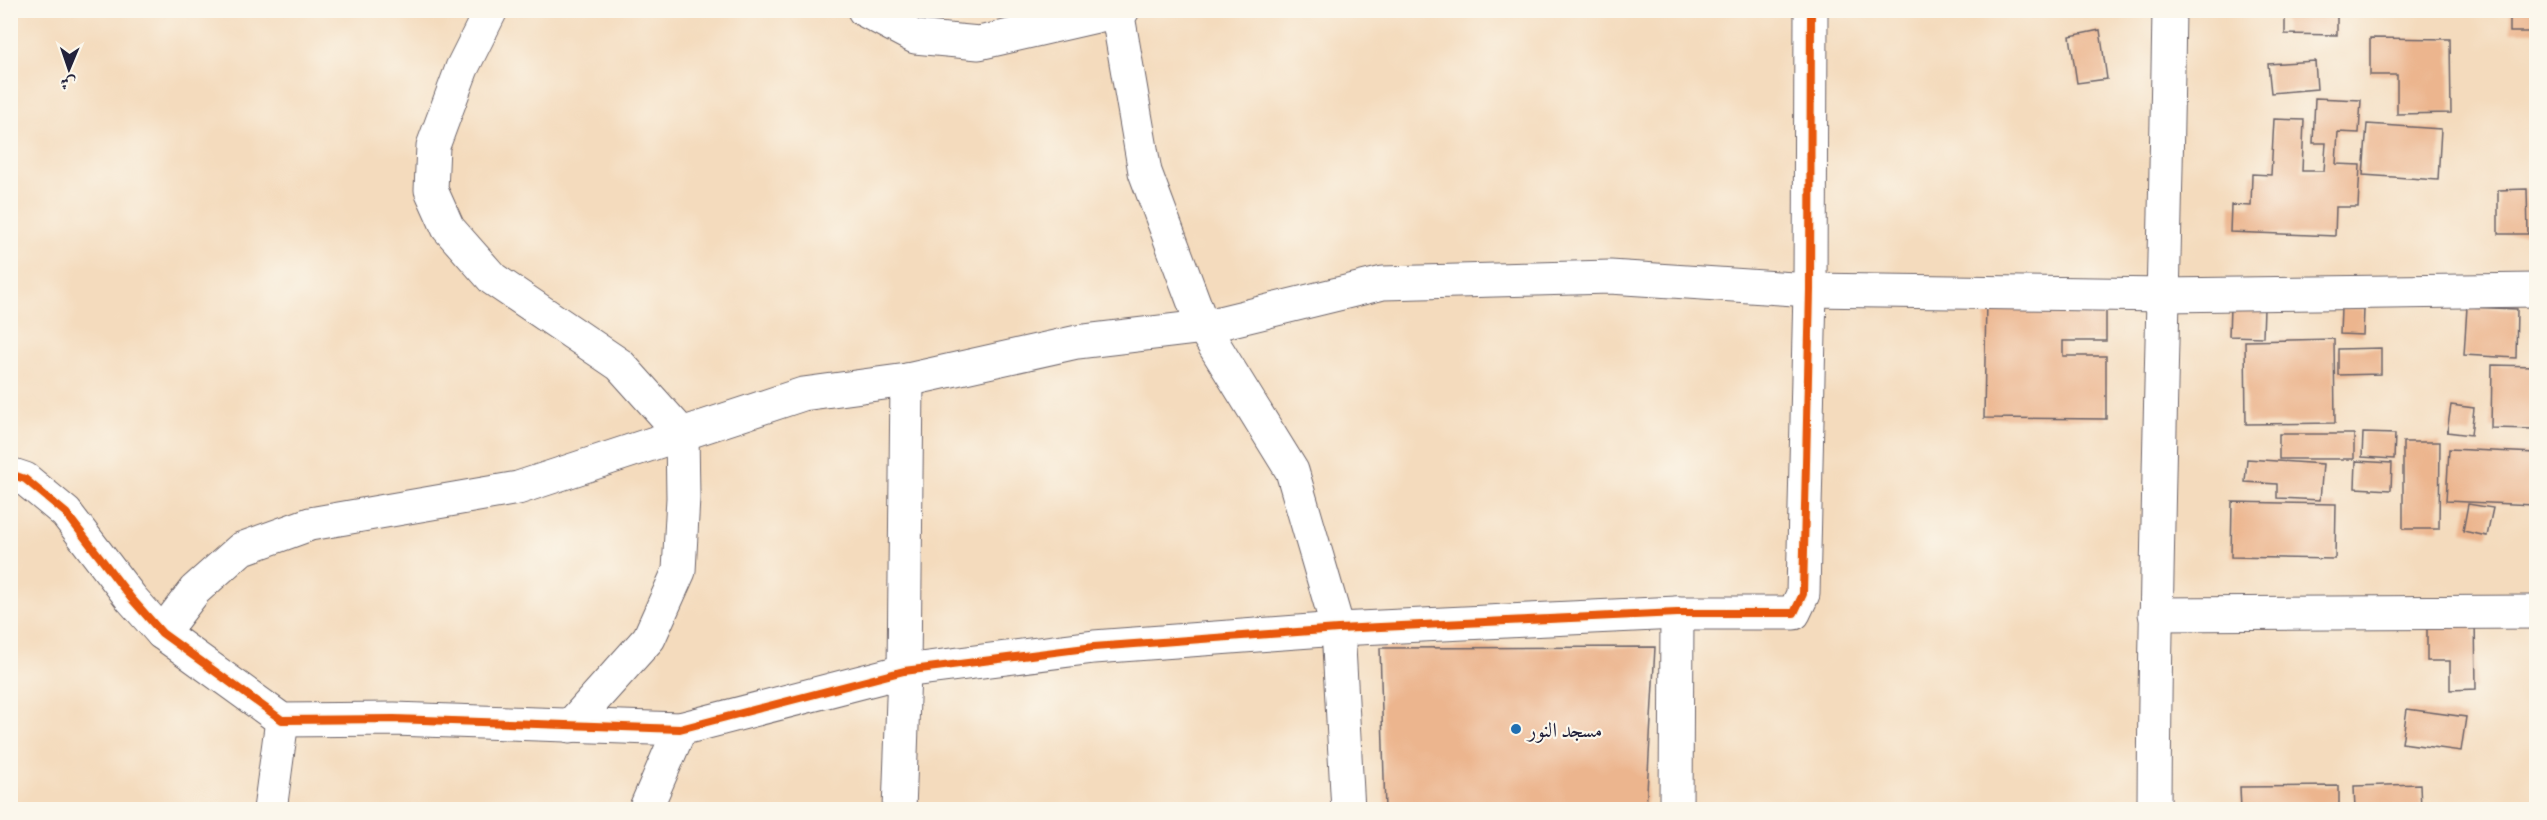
<svg xmlns="http://www.w3.org/2000/svg" width="2547" height="820" font-family="'EB Garamond',Amiri,serif">
<style>
.building{fill:#ecb58e}
.lines{fill:none;stroke-linecap:round;stroke-linejoin:round}
.minor-casing{stroke:#6c6368;stroke-width:35}
.tertiary-casing{stroke:#6c6368;stroke-width:35}
.minor{stroke:#fff;stroke-width:33}
.tertiary{stroke:#fff;stroke-width:33}
.cycleway-casing{stroke:#fbf7ec;stroke-width:11}
.cycleway{stroke:#e8590c;stroke-width:8}
.poi-dot{fill:#1f6fb2;stroke:#fbf7ec;stroke-width:2}
.labels{text-anchor:middle;dominant-baseline:central;stroke-width:4.5;stroke-linejoin:round;paint-order:stroke}
.poi-label{font-size:21px;fill:#22223b;stroke:#fbf7ec;text-anchor:start}
</style>
<rect width="100%" height="100%" fill="#fbf7ec"/>
<filter id="ink" filterUnits="userSpaceOnUse"><feTurbulence type="fractalNoise" baseFrequency=".0167" numOctaves="2"/><feDisplacementMap in="SourceGraphic" scale="12" xChannelSelector="R" yChannelSelector="G"/><feConvolveMatrix kernelMatrix="1 2 1 2 8 2 1 2 1" color-interpolation-filters="sRGB"/></filter>
<filter id="wash" filterUnits="userSpaceOnUse"><feTurbulence type="fractalNoise" baseFrequency=".008" numOctaves="4" result="noise"/><feDisplacementMap in="SourceGraphic" scale="24" xChannelSelector="R" yChannelSelector="G"/><feGaussianBlur stdDeviation="1.35" result="paint"/><feColorMatrix in="noise" values="0 0 0 0 0 0 0 0 0 0 0 0 0 0 0 0 0 1.4 0 .05"/><feComposite in="paint" operator="in"/></filter>
<g filter="url(#wash)">
<rect width="100%" height="100%" fill="#f4dbbd"/>
<g id="blocks">
<g class="building">
<path d="M2285,10H2337V35L2285,34Z"/>
<rect x="2510" y="10" width="26" height="22"/>
<path d="M2100,30L2107,79L2077,83L2070,36Z"/>
<path d="M2370,38L2450,39L2451,113L2397,114V75H2370Z"/>
<path d="M2315,61L2317,89L2271,93L2268,64Z"/>
<path d="M2315,98L2361,100L2359,133L2338,132L2336,164L2360,165L2358,207H2336L2335,236L2230,232L2231,205L2251,206L2252,174L2271,175L2274,119L2304,120L2302,171H2324L2326,143H2313Z"/>
<path d="M2367,124L2441,129L2438,180L2363,175Z"/>
<path d="M2527,189L2528,234H2498V190Z"/>
<path d="M1986,299L2106,300V341H2063V356H2106V419L1984,418Z"/>
<path d="M2230,307L2264,308L2263,337L2229,336Z"/>
<path d="M2467,307L2517,309L2516,358L2464,355Z"/>
<path d="M2341,308L2364,309L2363,335L2340,334Z"/>
<path d="M2334,339L2335,423L2246,424L2245,341Z"/>
<path d="M2381,348V374L2338,375V349Z"/>
<path d="M2492,365L2536,366V429L2491,428Z"/>
<path d="M2451,405L2474,408L2471,435L2447,432Z"/>
<path d="M2363,433L2395,434L2394,459L2362,457Z"/>
<rect x="2279" y="434" width="75" height="25"/>
<path d="M2403,442H2440L2439,529H2403Z"/>
<path d="M2449,449L2536,453L2534,505L2446,501Z"/>
<path d="M2247,459L2323,464L2320,500L2277,498V484L2245,482Z"/>
<path d="M2356,461L2392,463L2391,490L2355,488Z"/>
<path d="M2232,502L2336,504L2335,559L2231,557Z"/>
<path d="M2468,504L2493,508L2487,536L2463,531Z"/>
<path d="M2427,617H2475L2476,689L2450,690V661H2427Z"/>
<path d="M1655,647L1646,810H1385L1380,648Z"/>
<path d="M2407,709L2466,717L2461,751L2402,743Z"/>
<path d="M2420,784L2421,810H2355L2354,786Z"/>
<path d="M2339,786V810H2241L2240,787Z"/>
</g>
</g>
</g>
<g filter="url(#ink)">
<use href="#blocks" fill-opacity="0" stroke="#6c6368" stroke-width="1.5"/>
<g class="lines">
<defs>
<g id="minor">
<path d="M491,10L462,68L433,146L431,190L448,228L493,279L620,365L682,434L683,498L679,571L649,638L570,726"/>
<path d="M864,10L915,37L979,43L1123,10"/>
<path d="M1117,10L1145,172L1203,327L1292,471L1338,629L1348,810"/>
<path d="M10,474L25,479L66,513L131,598L162,633L282,720L394,719L680,729L904,671L1094,647L1338,629L1677,613H1794L1803,594L1810,290L1811,10"/>
<path d="M2155,614L2536,612"/>
<path d="M162,633L195,590L241,549L310,524L518,488L803,394L907,380L1077,342L1203,327L1383,283L1610,277L1810,290L2165,295L2536,290"/>
<path d="M270,810L282,720"/>
<path d="M645,810L680,729"/>
<path d="M899,810L904,671L907,380"/>
<path d="M1676,810L1677,613"/>
</g>
<path id="tertiary" d="M2154,810C2155,543 2165,277 2169,10"/>
</defs>
<use href="#minor" class="minor-casing"/>
<use href="#tertiary" class="tertiary-casing"/>
<use href="#minor" class="minor"/>
<use href="#tertiary" class="tertiary"/>
<defs>
<path id="cycleway" d="M10,474L25,479L66,513L131,598L162,633L282,720L394,719L680,729L904,671L1094,647L1338,629L1677,613H1794L1803,594L1810,290L1811,10"/>
</defs>
<use href="#cycleway" class="cycleway-casing"/>
<use href="#cycleway" class="cycleway"/>
</g>
</g>
<circle class="poi-dot" cx="1516" cy="729" r="6"/>
<g class="labels">
<g class="poi-label">
<text x="1528" y="729">مسجد النور</text>
</g>
</g>
<rect width="2547" height="820" fill="none" stroke="#fbf7ec" stroke-width="36"/>
<g transform="translate(69 69) rotate(182)" stroke="#fbf7ec" stroke-width="4.5" paint-order="stroke">
<path d="M0-4.5L10 22L0 15L-10 22Z" fill="#22223b"/>
<text y="-9" font-size="16" font-weight="bold" text-anchor="middle" fill="#22223b">ش</text>
</g>
</svg>
